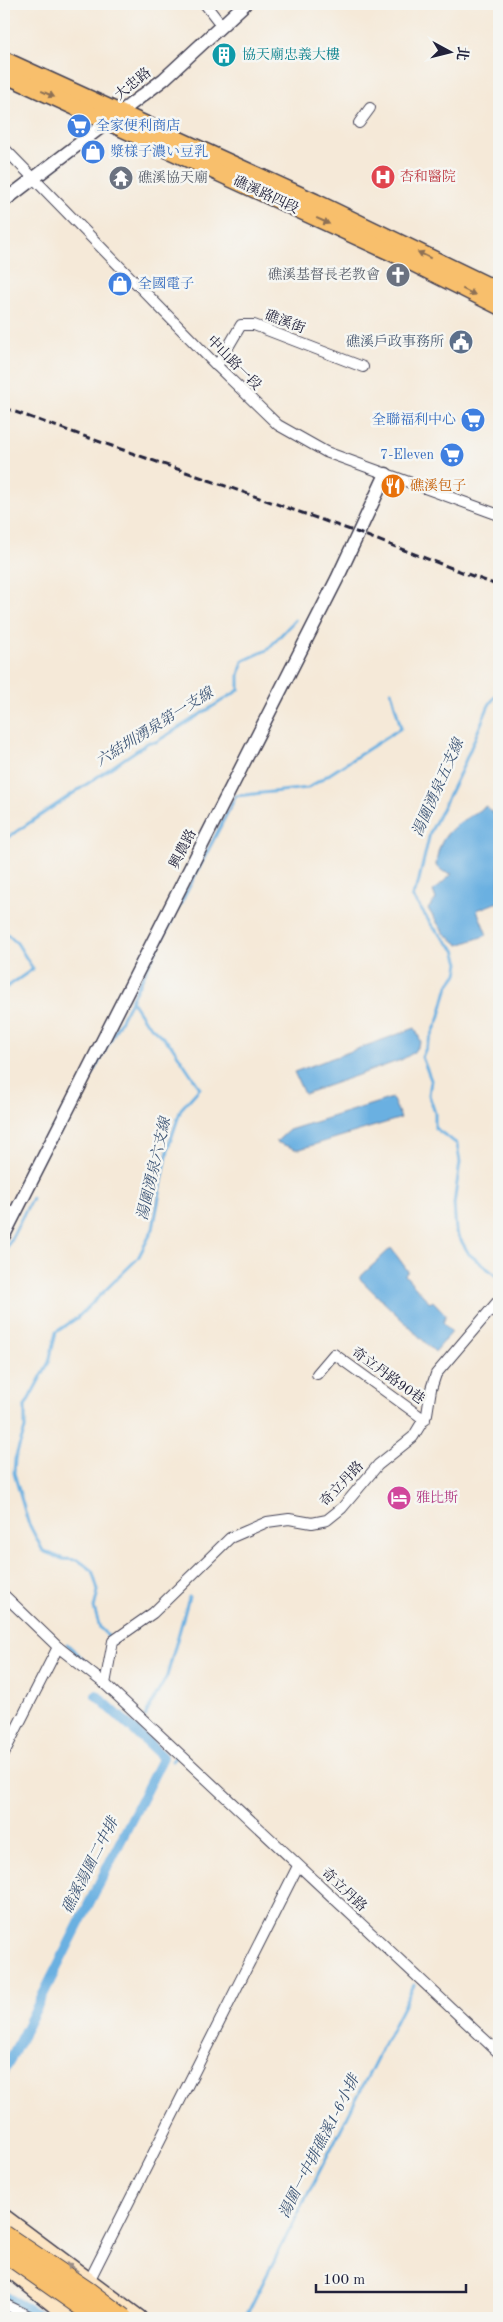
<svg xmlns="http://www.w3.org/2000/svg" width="503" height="2322" font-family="'Old Standard TT','Noto Serif TC','Noto Serif JP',serif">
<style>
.water{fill:#6bb0e1;stroke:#46698e}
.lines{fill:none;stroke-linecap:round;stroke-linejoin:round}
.stream{stroke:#6bb0e1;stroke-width:3}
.canal{stroke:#6bb0e1;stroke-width:10}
.minor-casing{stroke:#424053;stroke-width:12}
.tertiary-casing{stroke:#424053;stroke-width:15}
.secondary-casing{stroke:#424053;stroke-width:18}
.primary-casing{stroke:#424053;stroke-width:19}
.minor{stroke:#fff;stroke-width:10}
.tertiary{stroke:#fff;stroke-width:12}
.secondary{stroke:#fce5c4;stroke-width:15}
.primary{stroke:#f8bf6c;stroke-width:16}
.rail{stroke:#22223b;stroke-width:3;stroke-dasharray:8 4;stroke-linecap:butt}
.motorway-bridge-casing{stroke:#424053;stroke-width:21;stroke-linecap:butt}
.motorway-bridge{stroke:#f8bf6c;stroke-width:19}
.oneway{fill:#8d7054}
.oneway2{fill:#9a8d86}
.labels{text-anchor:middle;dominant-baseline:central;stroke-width:5;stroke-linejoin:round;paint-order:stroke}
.culture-label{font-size:14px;fill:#0d838f;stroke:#f6f6f2;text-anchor:start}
.street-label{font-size:14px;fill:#22223b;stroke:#f6f6f2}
.shop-label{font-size:14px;fill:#366cbe;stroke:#f6f6f2;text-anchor:start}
.health-label{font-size:14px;fill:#be3a42;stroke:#f6f6f2;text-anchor:start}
.worship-label{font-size:14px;fill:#5b616d;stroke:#f6f6f2;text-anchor:start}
.service-label{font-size:14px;fill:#4e5e75;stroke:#f6f6f2;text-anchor:end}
.food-label{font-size:14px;fill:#c56008;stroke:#f6f6f2;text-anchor:start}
.hotel-label{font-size:14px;fill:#b23c85;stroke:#f6f6f2;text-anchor:start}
.water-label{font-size:15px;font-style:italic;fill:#3c5475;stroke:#f6f6f2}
</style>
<rect width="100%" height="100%" fill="#f6f6f2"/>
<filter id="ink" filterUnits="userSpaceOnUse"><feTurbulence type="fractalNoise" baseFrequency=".02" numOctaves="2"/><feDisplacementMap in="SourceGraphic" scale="10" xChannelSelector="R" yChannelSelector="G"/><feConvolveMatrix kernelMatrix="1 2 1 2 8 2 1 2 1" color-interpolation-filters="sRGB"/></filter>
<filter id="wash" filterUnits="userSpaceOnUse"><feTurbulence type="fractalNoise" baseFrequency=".0096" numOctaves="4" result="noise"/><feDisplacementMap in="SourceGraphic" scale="20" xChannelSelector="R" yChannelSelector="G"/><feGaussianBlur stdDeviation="1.12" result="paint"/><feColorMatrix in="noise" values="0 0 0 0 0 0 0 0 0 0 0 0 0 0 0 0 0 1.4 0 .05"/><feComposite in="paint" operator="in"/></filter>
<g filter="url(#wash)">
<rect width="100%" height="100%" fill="#f5e9d8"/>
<g class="water">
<path d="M486,806L499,820V904L498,902L477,910L487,935L459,945L444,933L428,909L436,899L433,891L452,874L444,872L436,866C438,830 460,823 486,806Z"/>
<path d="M415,1028L421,1042L413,1053L401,1060L304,1094L294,1072Z"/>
<path d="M392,1098L401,1118L398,1119L300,1149H295L276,1142L289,1130Z"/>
<path d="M391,1248L408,1271L405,1275L430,1303L433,1301L446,1315L443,1323L452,1332L435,1352L359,1278Z"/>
</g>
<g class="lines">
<g class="stream">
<path d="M4,633V635"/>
<path d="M499,655V662"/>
<path d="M499,691L489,705L461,771L430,833L418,884L412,896L433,927L455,950L459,963L457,974L448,986L439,1019L422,1057L431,1080L429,1095L435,1113V1128L457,1144L460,1162L454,1204L456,1232L469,1254L499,1278"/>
<path d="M4,840L149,742H156L239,690V675L243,661L267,650L295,620"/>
<path d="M4,931L17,943L33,969L4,989"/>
<path d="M92,1075L131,1001"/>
<path d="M4,1253L32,1198"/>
<path d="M112,1640L100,1628L94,1608L98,1591L92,1570L78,1560L63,1559L43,1551L28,1522L14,1473L15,1459L25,1429V1406L49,1362L56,1332L77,1318L138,1258L153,1229L169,1145L181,1109L200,1088L172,1046L144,1020L131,1000L236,796L308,788L401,728L391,691"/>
<path d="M67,1644L92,1667"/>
<path d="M146,1717L145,1716L167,1676L189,1597"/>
<path d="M172,1761L178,1754"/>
<path d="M245,2318L414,1985"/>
</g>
<g class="canal">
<path d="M4,2072L163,1757L96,1695"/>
<path d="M4,2296L45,2318"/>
</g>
</g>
</g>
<g filter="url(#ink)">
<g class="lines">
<defs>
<g id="minor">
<path d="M205,4L222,26"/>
<path d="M359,123L370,108"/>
<path d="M4,148L217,366L278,425L326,452L499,515"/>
<path d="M217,366L241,325H254L363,367"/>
<path d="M317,1374L334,1354L425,1420"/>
<path d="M4,1595L58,1647L105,1684L499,2053"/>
<path d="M105,1684L113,1641L153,1613L230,1538L267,1522L289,1519L312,1523L327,1520L342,1508L378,1465L413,1437L427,1414L431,1389L436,1374L499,1300"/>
<path d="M4,1753L58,1647"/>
<path d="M87,2285L298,1866"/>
<path d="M4,2304L33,2318"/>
</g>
<g id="tertiary">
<path d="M4,201L164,79L245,4"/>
<path d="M4,1235L337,579L386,474"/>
</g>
<g id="secondary">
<path d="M4,2217L139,2318"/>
<path d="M4,2265L54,2305L67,2318"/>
</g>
<g id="primary">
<path d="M4,60L315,202L499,291"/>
<path d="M4,74L397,255L499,306"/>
</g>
</defs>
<use href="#minor" class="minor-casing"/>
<use href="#tertiary" class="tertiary-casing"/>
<use href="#secondary" class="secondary-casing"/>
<use href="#primary" class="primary-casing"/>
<use href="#minor" class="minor"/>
<use href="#tertiary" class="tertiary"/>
<use href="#secondary" class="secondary"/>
<use href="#primary" class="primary"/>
<path class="rail" d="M4,408L359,533L499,586"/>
<defs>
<g id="motorway-bridge">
<path d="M4,2235L90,2293L123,2318"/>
<path d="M4,2252L98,2318"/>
</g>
</defs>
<use href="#motorway-bridge" class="motorway-bridge-casing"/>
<use href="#motorway-bridge" class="motorway-bridge"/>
</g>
<defs><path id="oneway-solid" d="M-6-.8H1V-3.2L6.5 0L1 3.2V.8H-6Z" transform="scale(1.25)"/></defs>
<g class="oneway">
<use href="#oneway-solid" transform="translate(48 94) rotate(25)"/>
<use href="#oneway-solid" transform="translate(323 221) rotate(25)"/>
<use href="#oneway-solid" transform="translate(424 255) rotate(-154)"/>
<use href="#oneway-solid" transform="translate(469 292) rotate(26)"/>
</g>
<use class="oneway2" href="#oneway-solid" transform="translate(72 2267) rotate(-144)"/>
</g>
<defs>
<symbol id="building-disc" viewBox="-11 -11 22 22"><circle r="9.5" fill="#0f9aa8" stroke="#f6f6f2"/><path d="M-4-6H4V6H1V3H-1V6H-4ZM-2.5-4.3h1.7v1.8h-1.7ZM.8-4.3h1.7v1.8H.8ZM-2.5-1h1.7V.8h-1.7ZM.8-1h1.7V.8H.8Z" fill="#fff"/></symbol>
<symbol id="supermarket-disc" viewBox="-11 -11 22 22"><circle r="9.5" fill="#3f7fe0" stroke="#f6f6f2"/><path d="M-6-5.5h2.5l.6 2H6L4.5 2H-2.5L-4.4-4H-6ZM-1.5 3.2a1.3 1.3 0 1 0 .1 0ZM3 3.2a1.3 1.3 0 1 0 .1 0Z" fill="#fff"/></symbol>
<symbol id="shop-disc" viewBox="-11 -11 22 22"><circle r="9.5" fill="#3f7fe0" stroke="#f6f6f2"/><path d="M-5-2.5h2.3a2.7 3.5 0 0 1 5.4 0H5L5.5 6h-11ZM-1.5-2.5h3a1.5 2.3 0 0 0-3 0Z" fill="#fff"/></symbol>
<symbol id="hospital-disc" viewBox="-11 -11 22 22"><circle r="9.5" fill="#e0444e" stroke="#f6f6f2"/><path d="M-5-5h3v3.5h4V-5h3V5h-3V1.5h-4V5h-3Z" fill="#fff"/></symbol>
<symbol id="temple-disc" viewBox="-11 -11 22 22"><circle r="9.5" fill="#6b7280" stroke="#f6f6f2"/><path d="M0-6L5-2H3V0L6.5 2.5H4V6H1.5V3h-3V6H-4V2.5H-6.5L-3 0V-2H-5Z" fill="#fff"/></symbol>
<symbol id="church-disc" viewBox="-11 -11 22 22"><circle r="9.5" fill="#6b7280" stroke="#f6f6f2"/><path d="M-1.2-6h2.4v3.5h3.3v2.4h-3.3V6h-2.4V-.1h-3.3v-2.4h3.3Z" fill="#fff"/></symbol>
<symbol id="civic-disc" viewBox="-11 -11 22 22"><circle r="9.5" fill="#5c6f8a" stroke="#f6f6f2"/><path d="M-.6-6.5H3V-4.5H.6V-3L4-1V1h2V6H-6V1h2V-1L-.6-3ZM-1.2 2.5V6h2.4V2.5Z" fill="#fff"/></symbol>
<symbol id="restaurant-disc" viewBox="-11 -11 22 22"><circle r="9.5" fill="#e8710a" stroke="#f6f6f2"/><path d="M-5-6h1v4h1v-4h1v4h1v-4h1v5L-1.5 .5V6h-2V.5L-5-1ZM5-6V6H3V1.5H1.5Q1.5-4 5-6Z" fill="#fff"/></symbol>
<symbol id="hotel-disc" viewBox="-11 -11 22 22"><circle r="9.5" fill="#d1479c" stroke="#f6f6f2"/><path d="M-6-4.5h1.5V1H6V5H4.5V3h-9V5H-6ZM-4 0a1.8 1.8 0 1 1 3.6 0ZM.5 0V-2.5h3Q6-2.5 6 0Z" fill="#fff"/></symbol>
</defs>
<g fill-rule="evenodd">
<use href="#building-disc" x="210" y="41" width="28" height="28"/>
<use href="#supermarket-disc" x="65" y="112" width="28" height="28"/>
<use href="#shop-disc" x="79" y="138" width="28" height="28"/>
<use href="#hospital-disc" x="369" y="163" width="28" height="28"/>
<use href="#temple-disc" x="107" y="164" width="28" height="28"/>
<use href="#church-disc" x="384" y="261" width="28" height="28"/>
<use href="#shop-disc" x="106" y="270" width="28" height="28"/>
<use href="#civic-disc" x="447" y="328" width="28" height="28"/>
<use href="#supermarket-disc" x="459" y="406" width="28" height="28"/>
<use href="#supermarket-disc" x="438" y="441" width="28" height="28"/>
<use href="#restaurant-disc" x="379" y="472" width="28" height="28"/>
<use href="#hotel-disc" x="385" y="1484" width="28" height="28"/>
</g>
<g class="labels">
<g class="culture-label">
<text x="242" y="55">協天廟忠義大樓</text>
</g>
<g class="street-label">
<text transform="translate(133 84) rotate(-39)">大忠路</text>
<text transform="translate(266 195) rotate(25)">礁溪路四段</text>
<text transform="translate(285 322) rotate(21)">礁溪街</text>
<text transform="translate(234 363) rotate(45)">中山路一段</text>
<text transform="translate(183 849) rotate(-63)">興農路</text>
<text transform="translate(388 1376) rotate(36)">奇立丹路90巷</text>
<text transform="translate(342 1484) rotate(-47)">奇立丹路</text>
<text transform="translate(344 1890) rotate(43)">奇立丹路</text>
</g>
<g class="shop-label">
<text x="96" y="126">全家便利商店</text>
<text x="110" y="152">漿樣子濃い豆乳</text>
<text x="138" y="284">全國電子</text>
<text x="456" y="420" text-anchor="end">全聯福利中心</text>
<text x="434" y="455" text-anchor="end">7-Eleven</text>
</g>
<g class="health-label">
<text x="400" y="177">杏和醫院</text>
</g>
<g class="worship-label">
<text x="138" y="178">礁溪協天廟</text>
<text x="380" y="275" text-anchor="end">礁溪基督長老教會</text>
</g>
<g class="service-label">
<text x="444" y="342">礁溪戶政事務所</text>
</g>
<g class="food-label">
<text x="410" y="486">礁溪包子</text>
</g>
<g class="hotel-label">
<text x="416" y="1498">雅比斯</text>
</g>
<g class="water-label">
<text transform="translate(155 728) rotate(-32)">六結圳湧泉第一支線</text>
<text transform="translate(439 788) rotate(-66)">湯圍湧泉五支線</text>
<text transform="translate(155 1169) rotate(-77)">湯圍湧泉六支線</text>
<text transform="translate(91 1866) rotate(-63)">礁溪湯圍二中排</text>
<text transform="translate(320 2147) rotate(-63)">湯圍一中排礁溪1-6小排</text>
</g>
</g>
<rect width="503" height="2322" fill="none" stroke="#f6f6f2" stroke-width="20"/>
<g transform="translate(450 52) rotate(97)" stroke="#f6f6f2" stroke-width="4" paint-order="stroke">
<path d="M0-4L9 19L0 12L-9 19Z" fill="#22223b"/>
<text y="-8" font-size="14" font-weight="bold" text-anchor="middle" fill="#22223b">北</text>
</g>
<path d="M316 2284v8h150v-8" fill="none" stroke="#22223b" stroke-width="2.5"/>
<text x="323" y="2284" font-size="15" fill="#22223b" stroke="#f6f6f2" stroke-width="4" paint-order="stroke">100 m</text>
</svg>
